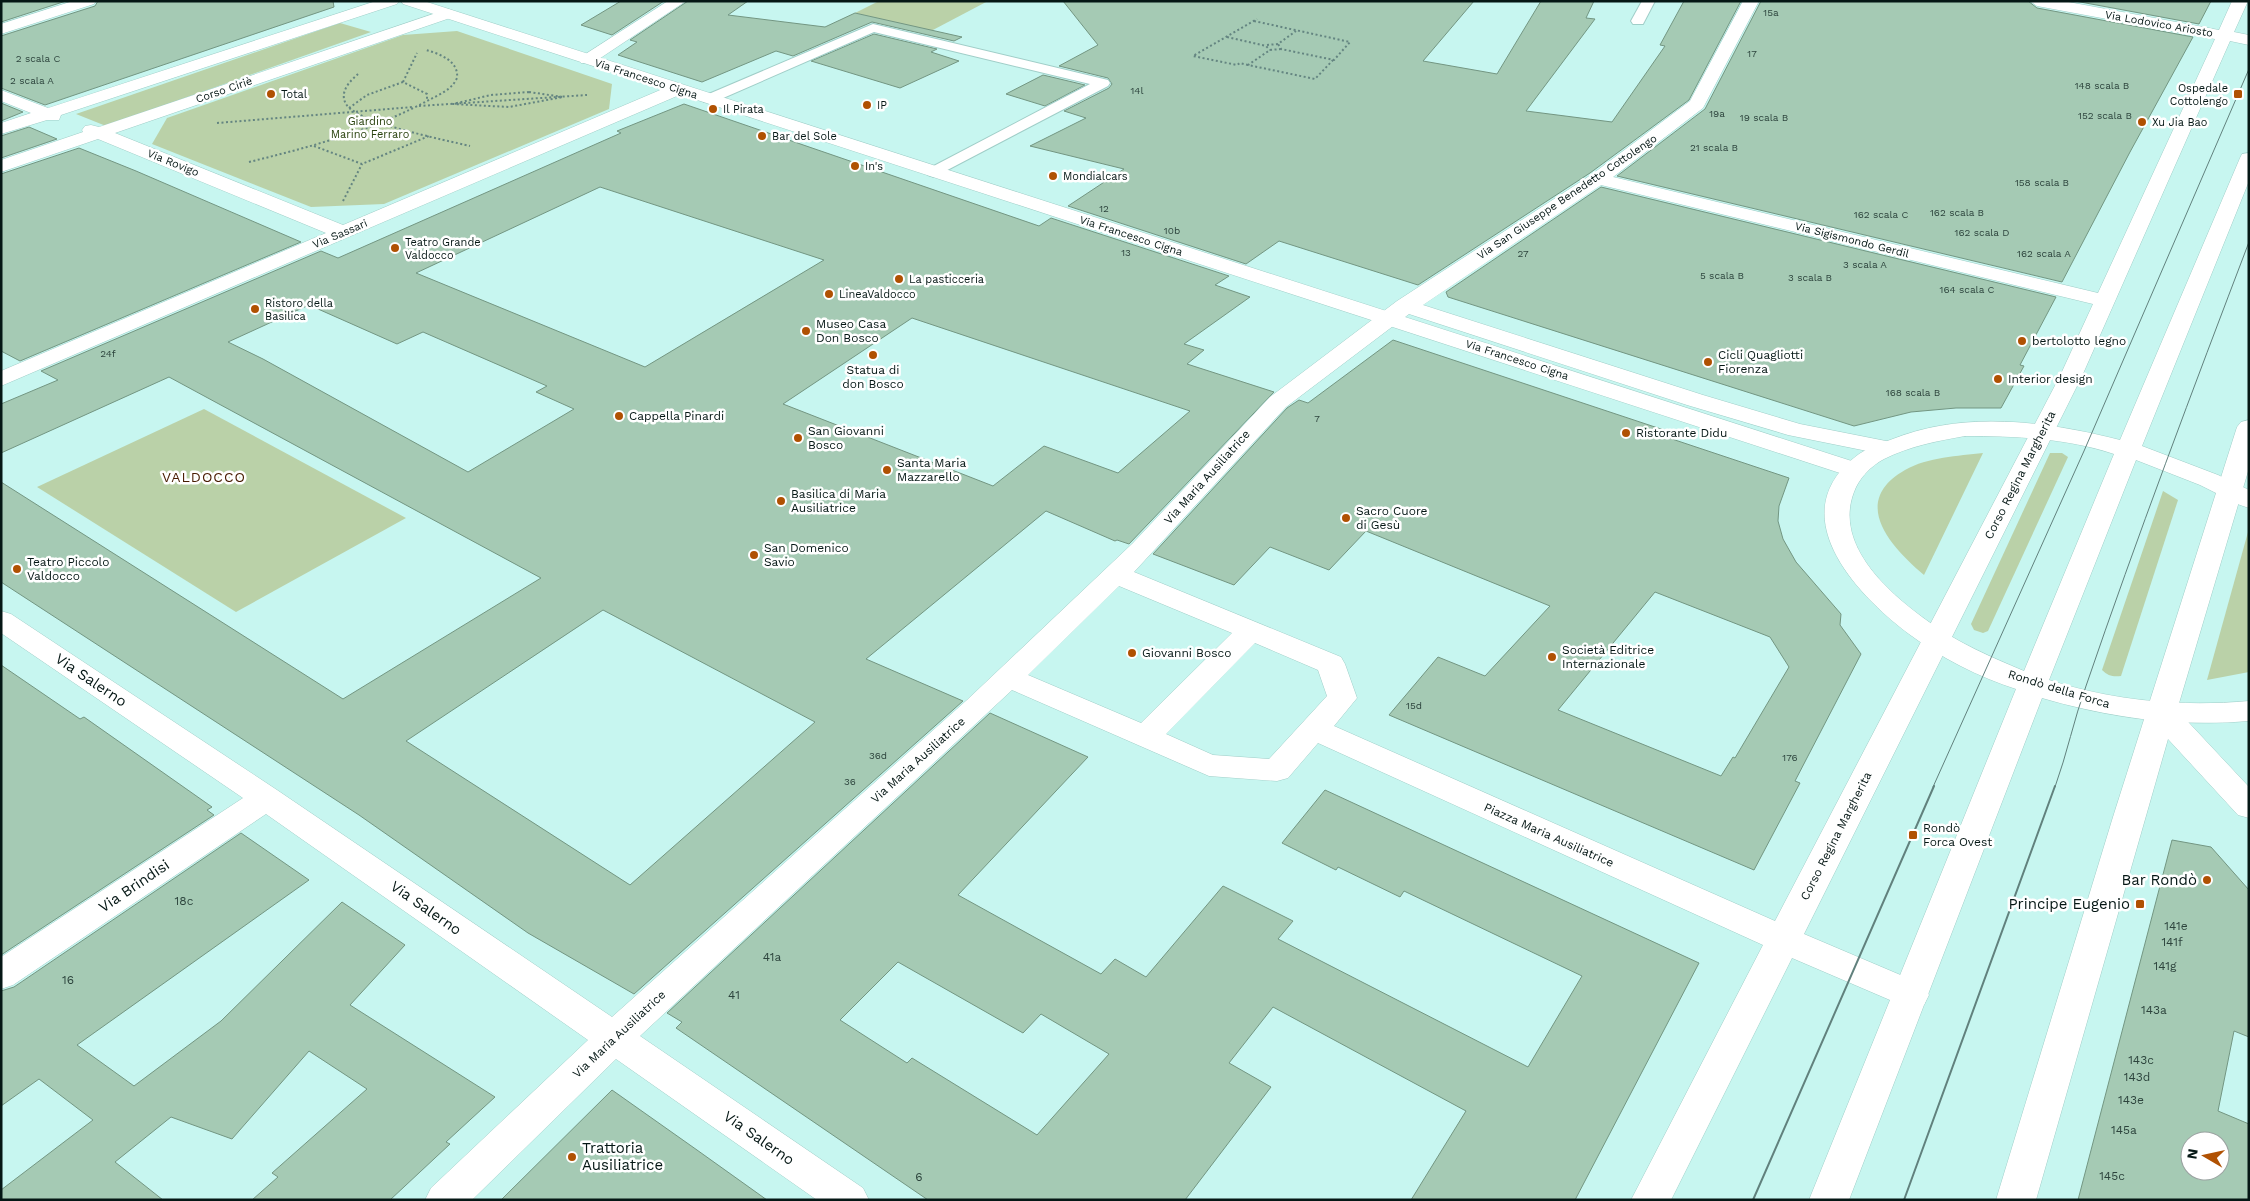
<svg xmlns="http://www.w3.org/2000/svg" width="2250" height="1201" font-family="'Work Sans',sans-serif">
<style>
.green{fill:#bad1a8}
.building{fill:#a5cab4;stroke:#739682;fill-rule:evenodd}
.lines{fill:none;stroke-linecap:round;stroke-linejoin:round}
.lane-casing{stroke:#a0cec8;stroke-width:2}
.street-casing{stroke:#a0cec8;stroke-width:1}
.secondary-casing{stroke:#a0cec8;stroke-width:1}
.primary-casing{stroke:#a0cec8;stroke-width:1}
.path{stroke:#648581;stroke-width:2;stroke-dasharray:2 2.5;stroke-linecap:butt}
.lane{fill:#fff;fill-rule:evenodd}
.street{fill:#fff;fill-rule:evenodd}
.secondary{fill:#fff;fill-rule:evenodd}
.primary{fill:#fff;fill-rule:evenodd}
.tram-far1{stroke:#61817d;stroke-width:1}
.tram{stroke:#61817d;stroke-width:2}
.poi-dot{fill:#b05102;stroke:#fff;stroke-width:2}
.labels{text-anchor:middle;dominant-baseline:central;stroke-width:5;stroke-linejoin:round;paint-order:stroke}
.number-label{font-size:10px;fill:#2d443d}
.far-street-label{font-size:11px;fill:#051715;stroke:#fff}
.far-poi-label{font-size:11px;fill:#051715;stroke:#fff;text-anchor:start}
.far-park-label{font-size:11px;fill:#2a430f;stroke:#fff}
.poi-label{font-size:12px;fill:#051715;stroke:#fff;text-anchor:start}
.street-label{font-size:12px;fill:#051715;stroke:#fff}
.near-number-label{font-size:12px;fill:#2d443d}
.neighbourhood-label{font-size:14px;letter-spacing:1px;fill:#471a00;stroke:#fff}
.near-street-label{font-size:15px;fill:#051715;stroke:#fff}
.near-poi-label{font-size:15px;fill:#051715;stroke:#fff;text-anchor:end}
</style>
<rect width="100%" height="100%" fill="#c7f6f0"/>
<g class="green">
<path d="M879,1H988L931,31L855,13Z"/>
<path d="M340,23L371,32L106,126L76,114Z"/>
<path d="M457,31L612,84L609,109L384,204L311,207L152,144L167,118L403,35Z"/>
<path d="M204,409L406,518L236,612L37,487Z"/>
<path d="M1983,453L1924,575C1891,547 1849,502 1905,470C1928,457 1958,456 1983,453Z"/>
<path d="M2050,453H2062L2068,457L1988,631L1983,633L1974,630L1971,624Z"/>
<path d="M2163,491L2178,500L2121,676C2113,677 2108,676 2102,670Z"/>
<path d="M2248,532L2249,672L2207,680Z"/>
</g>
<g class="building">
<path d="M1,1H66L1,22Z"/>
<path d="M98,1H333L334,7L45,105L1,88V36L95,6Z"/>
<path d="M621,1H664L612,35L581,25Z"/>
<path d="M688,1H748L728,15L825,27L855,13L962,37L954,41L872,22L793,56L776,51L702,82L618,55L637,42L630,40Z"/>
<path d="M1063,1H1474L1423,61L1497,74L1541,1H1594L1586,18L1595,19L1526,111L1612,122L1665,46L1660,45L1684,1H1741L1689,100L1590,173L1418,285L1279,241L1246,264L1068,206L1124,169L1030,146L1086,118L1064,111L1109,88L1112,84L1108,78L1059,66L1098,45Z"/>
<path d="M1761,1H2028L2037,8L2193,37L2130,152L2062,282L1617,176L1705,109Z"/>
<path d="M2075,1H2211L2199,24Z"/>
<path d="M874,34L937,49L931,52L959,61L900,88L811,61Z"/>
<path d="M1043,75L1085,85L1045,106L1006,94Z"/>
<path d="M1,103L23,112L1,121Z"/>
<path d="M684,104L1039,226L1051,218L1229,276L1215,285L1250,297L1184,344L1204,350L1187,364L1274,392L1129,544L1117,540L1115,541L1046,511L866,659L963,701L634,994L528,933L359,815L1,582V482L343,699L541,578L169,377L1,453V404L58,380L41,371L321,251L338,258L621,133L617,131ZM600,187L824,260L645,367L416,273ZM309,305L397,344L423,332L547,386L536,392L574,409L468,472L263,359L228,342ZM912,318L1190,411L1118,473L1044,446L993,486L783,404ZM603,610L815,722L630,885L406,741Z"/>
<path d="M29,127L57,139L1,158V136Z"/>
<path d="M79,148L136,171L301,242L20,361L1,351V174Z"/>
<path d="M1601,187L2056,297L2020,365L2024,366L2001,408H1956L1911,412L1854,426L1448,297L1446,292Z"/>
<path d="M1393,340L1670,432L1666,437L1789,478L1779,506L1778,521L1783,539L1796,562L1841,614L1840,625L1861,654L1795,781L1800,783L1754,870L1389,715L1438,657L1485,676L1550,606L1366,531L1329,570L1270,547L1234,585L1153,554L1287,408L1299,400L1308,403ZM1655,592L1770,637L1789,667L1735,758L1733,757L1721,776L1558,710Z"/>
<path d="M1,665L80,719L84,717L212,807L207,810L214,815L1,955Z"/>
<path d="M990,713L1088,757L958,895L1101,974L1115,959L1146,977L1223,886L1293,921L1278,939L1528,1067L1582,976L1404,891L1400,897L1338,867L1336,870L1282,843L1325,790L1699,963L1575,1200H1411L1466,1111L1273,1007L1229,1063L1271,1087L1185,1200H928L676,1028L682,1022L667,1013ZM898,962L1023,1033L1041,1014L1109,1054L1037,1135L912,1058L907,1063L840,1020Z"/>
<path d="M241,833L309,880L77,1045L134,1086L221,1021L342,902L405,945L350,1005L495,1097L446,1142L450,1144L390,1200H252L278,1177L272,1173L367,1089L309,1051L232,1139L171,1117L115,1162L163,1200H1V1190L93,1120L39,1079L1,1106V991L14,987Z"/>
<path d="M2172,840L2211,847L2249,890V1037L2234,1031L2218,1111L2249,1124V1200H2078ZM2190,1141H2220V1171H2190Z"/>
<path d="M612,1090L697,1150L767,1200H501Z"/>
</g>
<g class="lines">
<defs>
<g id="lane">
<path d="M1642,1H1655L1643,24H1633L1631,21Z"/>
<path d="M873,24L1108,80L1110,83L1108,86L934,177L928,175L926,172L928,169L1090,84L874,32L714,102H704L702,99L704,96Z"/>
</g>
<g id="street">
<path d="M73,1H96L94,4L1,34V24Z"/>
<path d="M376,1H399L397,4L61,115L59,120H47L1,134V123L31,113L1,101V90L48,108Z"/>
<path d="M668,1H686L593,63H581L579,60L581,57Z"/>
<path d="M1743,1H1759L1703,108L1613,177L2098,293L2215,39L2037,6L2030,1H2063L2219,30L2232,1H2248L2234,32L2249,35V45L2230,41L2082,376L1804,934L1924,985L1929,995L1924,1005L1911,1009L1792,958L1671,1200H1631L1763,945L1318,743L1288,778L1277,781L1209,776L1012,690L640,1036L863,1188L869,1200H817L616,1059L472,1200H425L431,1188L588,1040L266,814L13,985L1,989V957L243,798L1,633V611L11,614L277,790L612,1017L967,700L1133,543L1270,397L1397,301L1591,175L1690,101ZM1601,185L2093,304L2060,376L1775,921L1334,726L1357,698L1345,664L1341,657L1134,572L1286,407L1409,314L1687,405L1788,435L1887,455L1896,453L1899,448L1896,443L1800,424L1703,395L1423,305ZM1119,586L1232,633L1141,723L1028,675ZM1255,643L1318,670L1327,696L1269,759L1213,755L1166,734Z"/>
<path d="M448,9L453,11L456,14L453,17L115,133L343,225L672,85H684L687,89L684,93L1,386V371L326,233L98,139L1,172V160L83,132L82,130L85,126L91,125L99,127Z"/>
<path d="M2249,420V468L2177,710L2249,787V818L2238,815L2168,739L2036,1200H1996L2113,817L2237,427L2241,422Z"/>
</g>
<path id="secondary" d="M401,1H424L1864,465L1867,470L1864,475L1855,477L1846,475L403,4Z"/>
<path id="primary" d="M2249,153V181L2142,446L2218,475L2249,490V508L2240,505L2200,485L2136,460L2049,680C2114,701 2181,707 2249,701V721C2177,727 2111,718 2042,698L1849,1200H1809L2016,689C1979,677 1941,658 1909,634C1854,593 1780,512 1859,454C1868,448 1879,444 1890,440C1964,410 2045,421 2120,440L2240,158L2242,154ZM1965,436C2015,436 2066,438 2114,454L2024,671C1991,657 1958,643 1929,622C1891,595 1833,546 1854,492C1859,478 1871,466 1884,459C1910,446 1937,441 1965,436Z"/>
</defs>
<use href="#lane" class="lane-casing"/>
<use href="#street" class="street-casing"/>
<use href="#secondary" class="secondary-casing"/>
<use href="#primary" class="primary-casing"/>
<g class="path">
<path d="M1254,21L1350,42L1334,60L1281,49L1278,44"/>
<path d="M1227,37L1266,46L1270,50"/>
<path d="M1267,45L1278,44L1296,31"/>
<path d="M1281,49L1270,50L1248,65L1315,79L1333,60"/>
<path d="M1248,65L1240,63L1237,65L1193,56L1257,19"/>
<path d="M358,74C350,81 339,92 346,104C357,123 446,140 470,146"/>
<path d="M403,82L417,53"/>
<path d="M529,92L563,97L509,107L453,104L491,95Z"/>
<path d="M419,106L587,95"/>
<path d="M349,108L367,95L403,82L427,94V101"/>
<path d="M217,123L413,107"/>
<path d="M314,146L362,164L429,136"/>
<path d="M249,162C310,147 371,131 427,101C438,95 452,90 457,78C459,61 440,54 426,50"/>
<path d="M343,201L362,164"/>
</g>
<use href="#lane" class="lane"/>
<use href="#street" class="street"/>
<use href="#secondary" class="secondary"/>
<use href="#primary" class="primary"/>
<g class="tram-far1">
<path d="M1933,787L2084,451L2249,69"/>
<path d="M2055,787C2067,754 2074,719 2086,686C2137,537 2193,389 2249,242"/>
</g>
<g class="tram">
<path d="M1753,1200L1934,786"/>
<path d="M1904,1200L2055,786"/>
</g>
</g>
<g class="poi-dot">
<circle cx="271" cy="94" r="5"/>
<rect x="2233" y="89" width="10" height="10" rx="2.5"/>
<circle cx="867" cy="105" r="5"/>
<circle cx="713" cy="109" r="5"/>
<circle cx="2142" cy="122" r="5"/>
<circle cx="762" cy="136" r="5"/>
<circle cx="855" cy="166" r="5"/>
<circle cx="1053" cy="176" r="5"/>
<circle cx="395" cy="248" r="5"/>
<circle cx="899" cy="279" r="5"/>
<circle cx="829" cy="294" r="5"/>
<circle cx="255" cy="309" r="5"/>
<circle cx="806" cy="331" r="5"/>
<circle cx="2022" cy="341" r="5"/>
<circle cx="873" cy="355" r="5"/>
<circle cx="1708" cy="362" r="5"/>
<circle cx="1998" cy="379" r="5"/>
<circle cx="619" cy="416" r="5"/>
<circle cx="1626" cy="433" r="5"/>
<circle cx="798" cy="438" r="5"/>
<circle cx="887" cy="470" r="5"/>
<circle cx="781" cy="501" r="5"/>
<circle cx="1346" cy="518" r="5"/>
<circle cx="754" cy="555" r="5"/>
<circle cx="17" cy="569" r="5"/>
<circle cx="1132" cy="653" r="5"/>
<circle cx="1552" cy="657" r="5"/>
<rect x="1908" y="830" width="10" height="10" rx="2.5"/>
<circle cx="2207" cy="880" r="5"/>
<rect x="2135" y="899" width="10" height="10" rx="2.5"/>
<circle cx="572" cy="1157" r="5"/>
</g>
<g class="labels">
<g class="number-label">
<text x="1771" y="12">15a</text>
<text x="1752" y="53">17</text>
<text x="38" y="58">2 scala C</text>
<text x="32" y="80">2 scala A</text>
<text x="2102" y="85">148 scala B</text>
<text x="1137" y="90">14l</text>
<text x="1717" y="113">19a</text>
<text x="2105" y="115">152 scala B</text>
<text x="1764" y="117">19 scala B</text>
<text x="1714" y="147">21 scala B</text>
<text x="2042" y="182">158 scala B</text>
<text x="1104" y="208">12</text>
<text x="1957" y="212">162 scala B</text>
<text x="1881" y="214">162 scala C</text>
<text x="1172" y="230">10b</text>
<text x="1982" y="232">162 scala D</text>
<text x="1126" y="252">13</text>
<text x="1523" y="253">27</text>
<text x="2044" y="253">162 scala A</text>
<text x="1865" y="264">3 scala A</text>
<text x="1722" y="275">5 scala B</text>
<text x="1810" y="277">3 scala B</text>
<text x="1967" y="289">164 scala C</text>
<text x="108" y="353">24f</text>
<text x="1913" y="392">168 scala B</text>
<text x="1317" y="418">7</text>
<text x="1414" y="705">15d</text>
<text x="878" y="755">36d</text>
<text x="1790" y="757">176</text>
<text x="850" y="781">36</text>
</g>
<g class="far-street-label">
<text transform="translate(2159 24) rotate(10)">Via Lodovico Ariosto</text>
<text transform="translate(646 79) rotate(18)">Via Francesco Cigna</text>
<text transform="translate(224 90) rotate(-19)">Corso Ciriè</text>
<text transform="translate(173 163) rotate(22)">Via Rovigo</text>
<text transform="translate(1567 197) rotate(-34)">Via San Giuseppe Benedetto Cottolengo</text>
<text transform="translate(340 234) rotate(-23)">Via Sassari</text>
<text transform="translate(1131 236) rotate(18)">Via Francesco Cigna</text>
<text transform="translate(1852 240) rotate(14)">Via Sigismondo Gerdil</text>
<text transform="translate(1517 360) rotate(18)">Via Francesco Cigna</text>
</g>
<g class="far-poi-label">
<text x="2228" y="88" text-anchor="end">Ospedale<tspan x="2228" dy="13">Cottolengo</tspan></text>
<text x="281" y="94">Total</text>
<text x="877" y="105">IP</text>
<text x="723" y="109">Il Pirata</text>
<text x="2152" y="122">Xu Jia Bao</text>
<text x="772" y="136">Bar del Sole</text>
<text x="865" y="166">In's</text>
<text x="1063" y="176">Mondialcars</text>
<text x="405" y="242">Teatro Grande<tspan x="405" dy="13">Valdocco</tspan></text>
<text x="909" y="279">La pasticceria</text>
<text x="839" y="294">LineaValdocco</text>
<text x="265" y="303">Ristoro della<tspan x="265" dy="13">Basilica</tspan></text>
</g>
<g class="far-park-label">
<text x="370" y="121">Giardino<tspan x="370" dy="13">Marino Ferraro</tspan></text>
</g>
<g class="poi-label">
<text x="816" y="324">Museo Casa<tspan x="816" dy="14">Don Bosco</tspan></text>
<text x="2032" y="341">bertolotto legno</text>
<text x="1718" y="355">Cicli Quagliotti<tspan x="1718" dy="14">Fiorenza</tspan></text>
<text x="873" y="370" text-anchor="middle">Statua di<tspan x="873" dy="14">don Bosco</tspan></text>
<text x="2008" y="379">Interior design</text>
<text x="629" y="416">Cappella Pinardi</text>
<text x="808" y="431">San Giovanni<tspan x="808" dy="14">Bosco</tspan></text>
<text x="1636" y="433">Ristorante Didu</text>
<text x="897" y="463">Santa Maria<tspan x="897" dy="14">Mazzarello</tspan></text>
<text x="791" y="494">Basilica di Maria<tspan x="791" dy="14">Ausiliatrice</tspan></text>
<text x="1356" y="511">Sacro Cuore<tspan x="1356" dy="14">di Gesù</tspan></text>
<text x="764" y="548">San Domenico<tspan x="764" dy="14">Savio</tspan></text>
<text x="27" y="562">Teatro Piccolo<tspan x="27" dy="14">Valdocco</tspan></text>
<text x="1562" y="650">Società Editrice<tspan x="1562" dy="14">Internazionale</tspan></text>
<text x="1142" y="653">Giovanni Bosco</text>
<text x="1923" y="828">Rondò<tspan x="1923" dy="14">Forca Ovest</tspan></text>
</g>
<g class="street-label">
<text transform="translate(2020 475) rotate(-63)">Corso Regina Margherita</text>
<text transform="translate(1207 477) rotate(-48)">Via Maria Ausiliatrice</text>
<text transform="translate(2059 689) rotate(17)">Rondò della Forca</text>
<text transform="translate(918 760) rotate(-42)">Via Maria Ausiliatrice</text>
<text transform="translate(1549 835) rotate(24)">Piazza Maria Ausiliatrice</text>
<text transform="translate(1836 836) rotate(-63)">Corso Regina Margherita</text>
<text transform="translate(619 1034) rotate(-43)">Via Maria Ausiliatrice</text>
</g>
<g class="near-number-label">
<text x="184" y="901">18c</text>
<text x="2176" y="926">141e</text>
<text x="2172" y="942">141f</text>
<text x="772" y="957">41a</text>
<text x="2165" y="966">141g</text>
<text x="68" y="980">16</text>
<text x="734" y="995">41</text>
<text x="2154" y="1010">143a</text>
<text x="2141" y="1060">143c</text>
<text x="2137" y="1077">143d</text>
<text x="2131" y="1100">143e</text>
<text x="2124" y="1130">145a</text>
<text x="2112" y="1176">145c</text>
<text x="919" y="1177">6</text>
</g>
<g class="neighbourhood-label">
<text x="204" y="477">VALDOCCO</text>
</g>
<g class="near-street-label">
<text transform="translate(91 680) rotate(34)">Via Salerno</text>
<text transform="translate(134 886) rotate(-34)">Via Brindisi</text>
<text transform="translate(426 908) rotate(35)">Via Salerno</text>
<text transform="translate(759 1138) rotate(35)">Via Salerno</text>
</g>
<g class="near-poi-label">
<text x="2197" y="880">Bar Rondò</text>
<text x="2130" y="904">Principe Eugenio</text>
<text x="582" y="1148" text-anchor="start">Trattoria<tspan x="582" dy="17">Ausiliatrice</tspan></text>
</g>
</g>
<rect width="2250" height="1201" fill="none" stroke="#051715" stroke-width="5"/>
<g transform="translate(2205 1156) rotate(279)"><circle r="24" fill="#ffffff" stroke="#9ba2a1"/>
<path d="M0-4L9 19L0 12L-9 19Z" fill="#b05102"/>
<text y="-8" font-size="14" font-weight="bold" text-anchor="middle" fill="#051715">N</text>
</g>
</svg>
